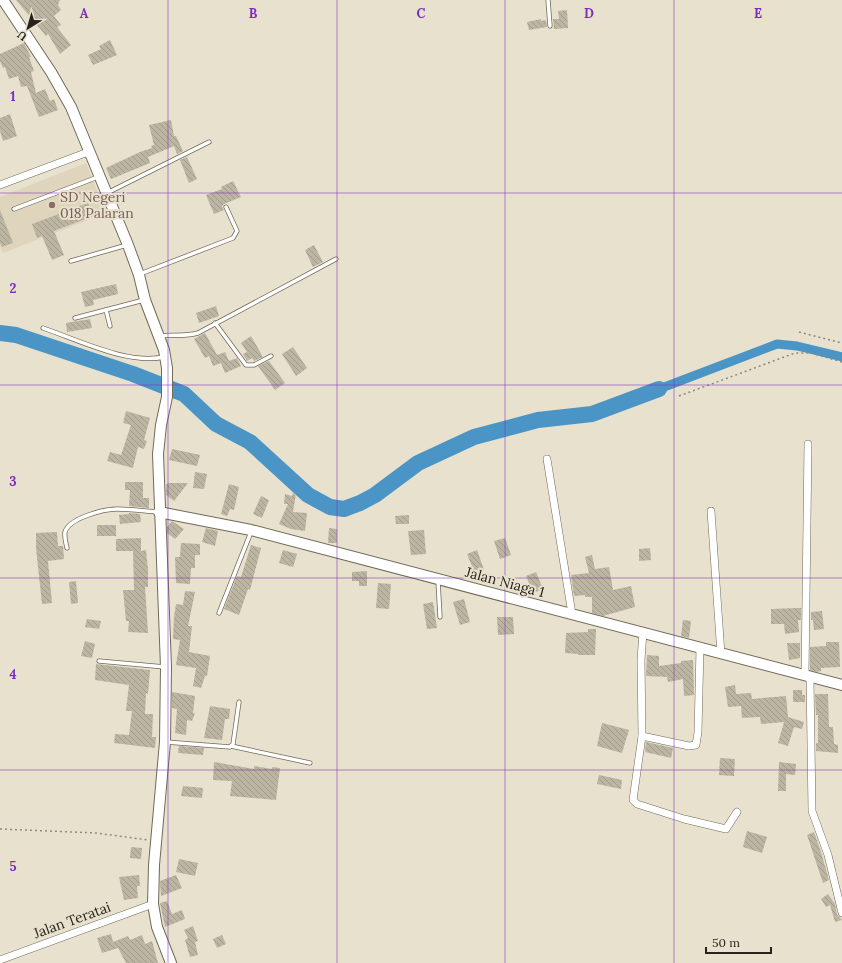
<svg xmlns="http://www.w3.org/2000/svg" width="842" height="963" font-family="Lora,serif">
<style>
.built{fill:#ded5bc}
.lines{fill:none;stroke-linecap:round;stroke-linejoin:round}
.canal{stroke:#4b95c6;stroke-width:9}
.river{stroke:#4b95c6;stroke-width:16}
.building{fill:url(#building-back-hatch)}
.lane-casing{stroke:#706a59;stroke-width:5}
.street-casing{stroke:#706a59;stroke-width:8}
.secondary-casing{stroke:#706a59;stroke-width:12}
.path{stroke:#8e897c;stroke-width:1.5;stroke-dasharray:2 3;stroke-linecap:butt}
.lane{stroke:#fff;stroke-width:3.5}
.street{stroke:#fff;stroke-width:7}
.secondary{stroke:#fff;stroke-width:10}
.grid{fill:none;stroke:#7b2cbf;stroke-width:1;stroke-opacity:0.55}
.education-dot{fill:#8d6e63;stroke:#e8e1ce;stroke-width:1.5}
.labels{text-anchor:middle;dominant-baseline:central;stroke-width:4;stroke-linejoin:round;paint-order:stroke}
.education-label{font-size:14px;fill:#785e54;stroke:#e8e1ce;text-anchor:start}
.street-label{font-size:14px;fill:#26231c;stroke:#e8e1ce}
.grid-label{font-size:13px;text-anchor:middle;font-weight:bold;fill:#7b2cbf;stroke:#e8e1ce;stroke-width:4;stroke-linejoin:round;paint-order:stroke}
</style>
<defs>
<pattern id="building-back-hatch" width="6" height="6" patternUnits="userSpaceOnUse"><rect width="6" height="6" fill="#bbb5a2"/><path d="M-1 5l2 2M0 0l6 6M5-1l2 2" fill="none" stroke="#a19b8b"/></pattern>
</defs>
<rect width="100%" height="100%" fill="#e8e1ce"/>
<path class="built" d="M86,163L106,213L3,253L0,246V197Z"/>
<g class="lines">
<path class="canal" d="M659,389L777,344L797,346L842,357"/>
<path class="river" d="M0,333L16,335L133,374L184,394L216,424L250,442L308,495L330,507L344,509L360,503L375,495L418,463L474,437L538,420L592,414L659,389"/>
</g>
<g class="building">
<path d="M16,0H60L58,5L61,10L54,16L61,25L57,27L71,45L60,54L48,34L46,36Z"/>
<path d="M567,10L568,28L554,29L553,19H559L558,11Z"/>
<path d="M541,19V21L546,20L547,27L529,30L527,22Z"/>
<path d="M110,40L117,55L93,65L88,55L101,49L99,46Z"/>
<path d="M24,43L31,57H29L34,71L31,72L36,93L45,89L50,101L54,99L58,110L39,117L27,86L21,87L18,76L9,79L5,67L3,68L0,61V54Z"/>
<path d="M10,114L17,136L3,141L0,131V118Z"/>
<path d="M171,120L174,136H176L183,151L177,154L174,146L148,157L150,163L111,179L106,168L140,152L152,148L151,146L154,145L149,125Z"/>
<path d="M187,157L197,179L189,183L180,160Z"/>
<path d="M233,181L241,197L224,204L222,206L224,210L214,214L206,195L222,189L221,187Z"/>
<path d="M88,203L93,216L54,231L64,255L52,260L42,236L37,238L32,224Z"/>
<path d="M0,210L13,243L2,247L0,243Z"/>
<path d="M314,245L323,262L313,267L305,250Z"/>
<path d="M116,284L118,294L93,300L94,305L85,307L81,292Z"/>
<path d="M216,306L219,316L199,323L196,313Z"/>
<path d="M90,319L92,328L67,332L66,323Z"/>
<path d="M205,333L217,355L225,352L229,361L237,358L241,366L225,373L221,363L213,366L209,356L205,358L194,339Z"/>
<path d="M251,336L263,357L254,361L252,358L247,361L243,354L247,352L241,343Z"/>
<path d="M293,347L307,368L296,376L282,354Z"/>
<path d="M269,361L285,383L275,390L258,366Z"/>
<path d="M126,411L150,418L144,440L147,441L144,449L138,447L133,468L107,461L110,452L121,455L131,425L123,423Z"/>
<path d="M172,449L200,455L197,466L169,460Z"/>
<path d="M195,472L207,474L204,489L193,488Z"/>
<path d="M125,482H143V498H149V508L129,506L130,490H125Z"/>
<path d="M168,483H188L174,501L166,495V485Z"/>
<path d="M229,484L239,487L234,510L230,509L227,516L221,514Z"/>
<path d="M293,493L296,494L293,512L307,513L305,531L291,529L279,524L288,504H284L285,494L292,496Z"/>
<path d="M261,496L269,500L262,518L253,514Z"/>
<path d="M129,513L140,514L141,522L120,524L119,515L129,514Z"/>
<path d="M409,515V524H396L395,516Z"/>
<path d="M172,521L184,529L175,539L167,533V527Z"/>
<rect x="97" y="525" width="19" height="11"/>
<path d="M206,528L218,531L215,546L202,542Z"/>
<path d="M329,528L337,529V543H328Z"/>
<path d="M424,530L426,554L411,555L408,531Z"/>
<path d="M57,532L58,546H63L64,559L48,561L52,603L42,604L36,548V533Z"/>
<path d="M141,538V551L146,550L148,570V587H145L148,633L128,632L129,621H126L123,590H134L133,551H116V539Z"/>
<path d="M505,538L511,555L500,559L494,541Z"/>
<path d="M181,543L200,544V555H195V568H191L190,584L176,583L175,557H180Z"/>
<path d="M251,545L261,548L250,590L248,589L239,615L224,609L237,576L241,577Z"/>
<path d="M650,548L651,560L639,561V549Z"/>
<path d="M283,550L297,554L293,567L279,563Z"/>
<path d="M477,550L484,570L475,574L467,554Z"/>
<path d="M592,555L595,569L609,567L613,590L631,586L635,607L603,616L592,613V597H585V595L574,596L571,575L589,573L585,557Z"/>
<path d="M367,571V586H359V581H352V572Z"/>
<path d="M536,572L543,589L533,593L526,576Z"/>
<path d="M76,581L78,603L71,604L69,582Z"/>
<path d="M378,583L391,584L389,609L376,608Z"/>
<path d="M185,591L195,592L188,626H192L189,652L210,656L207,676H205L201,688L193,686L196,668L176,665L180,640L173,639L174,617L176,604L183,605Z"/>
<path d="M464,599L470,622L460,625L453,602Z"/>
<path d="M433,602L437,628L427,629L423,604Z"/>
<path d="M796,608H801V620H798L799,632L785,634L784,624H771V609Z"/>
<path d="M822,611L824,629L814,630L813,620H811V612Z"/>
<path d="M497,617H513L514,634L498,635Z"/>
<path d="M87,619L101,621L99,629L85,627Z"/>
<path d="M683,620L691,621L689,638L681,636Z"/>
<path d="M588,629H596L595,655H578V654L565,653L566,633L588,632Z"/>
<path d="M85,641L95,644L92,658L81,656Z"/>
<path d="M826,642H839L840,667L821,668V671L817,672L810,670V647L826,646Z"/>
<path d="M787,643H800V658L789,660Z"/>
<path d="M647,655L659,656V666L681,663V661L693,660L694,695L684,696L683,679L668,682L667,677L646,676Z"/>
<path d="M96,664L150,670L148,694L146,693L145,714H153L152,737H156L155,748L114,743L115,734L129,735L132,711H126L129,685L95,680Z"/>
<path d="M735,685L736,694L751,693L752,699L786,696L788,717L804,722L802,729L794,727L788,746L778,743L784,722L761,724L760,717L742,718L741,706L728,707L725,687Z"/>
<path d="M793,690H802V695H805V702H793Z"/>
<path d="M172,692L195,696L193,713H195L192,721L187,720L186,735L175,733L177,709L172,708Z"/>
<path d="M815,694H828L829,727H833L834,744L838,745V753L816,751V743H818V715H816Z"/>
<path d="M210,706L230,709L229,719H225L222,740L204,738Z"/>
<path d="M602,723L629,730L622,753L597,746Z"/>
<path d="M646,742L673,748L671,758L645,752Z"/>
<path d="M179,746L204,748L203,755L178,753Z"/>
<path d="M720,758L735,759L734,776L719,775Z"/>
<path d="M214,762L254,769V766L272,769V767L280,768L276,800L230,796L232,781L213,780Z"/>
<path d="M779,762L796,764L795,775L786,774V791H778Z"/>
<path d="M599,775L622,780L621,789L597,784Z"/>
<path d="M183,786L203,788L202,798L181,796Z"/>
<path d="M747,831L767,837L762,853L743,847Z"/>
<path d="M814,832L821,852L829,880L823,883L807,835Z"/>
<path d="M131,847L142,848L141,859L130,858Z"/>
<path d="M179,859L198,863L195,876L176,872Z"/>
<path d="M139,875L140,886H137L138,898L124,900L119,877Z"/>
<path d="M176,875L182,888L161,896L160,881Z"/>
<path d="M828,894L835,904L837,915L842,920L835,922L830,905L826,907L821,899Z"/>
<path d="M167,901L172,914L182,910L185,919L165,927L160,903Z"/>
<path d="M193,926L198,941L195,942L198,955L190,957L185,940L188,938L184,930Z"/>
<path d="M111,934L113,942L128,936L130,940L142,935L145,944L152,941L158,963H126L118,948L102,953L97,938Z"/>
<path d="M222,935L226,944L217,948L213,939Z"/>
</g>
<g class="lines">
<defs>
<g id="lane">
<path d="M548,0L550,26"/>
<path d="M107,193L209,142"/>
<path d="M14,209L98,177"/>
<path d="M71,261L127,245"/>
<path d="M140,274L233,238L237,231L226,207"/>
<path d="M106,310L110,326"/>
<path d="M75,318L144,300"/>
<path d="M215,323L246,365H254L271,356"/>
<path d="M43,328C78,340 128,365 164,357"/>
<path d="M160,336C173,334 185,337 198,333L336,259"/>
<path d="M67,548C66,543 64,537 65,532C69,518 104,509 117,509C131,509 144,511 158,512"/>
<path d="M438,581L440,617"/>
<path d="M219,613L251,532"/>
<path d="M99,661L165,667"/>
<path d="M166,742L230,747L233,744L239,702"/>
<path d="M231,746L310,763"/>
</g>
<g id="street">
<path d="M0,185L88,152"/>
<path d="M547,459L572,614"/>
<path d="M711,511L721,654"/>
<path d="M643,632L641,660L642,736L689,746L696,745L698,732L700,648"/>
<path d="M805,676L808,444"/>
<path d="M810,677L812,811L828,855L842,913"/>
<path d="M642,736L633,800L637,804L684,819L726,829L737,812"/>
<path d="M0,960L153,904"/>
</g>
<g id="secondary">
<path d="M3,0L51,72L71,107L128,245L139,275L145,300L164,350L167,368V397L161,425L158,454L166,667L165,742L154,865L153,904L157,927L171,963"/>
<path d="M159,512L251,530L842,685"/>
</g>
</defs>
<use href="#lane" class="lane-casing"/>
<use href="#street" class="street-casing"/>
<use href="#secondary" class="secondary-casing"/>
<g class="path">
<path d="M799,332L842,343"/>
<path d="M679,396L795,353H811L842,362"/>
<path d="M0,829L96,833L148,840"/>
</g>
<use href="#lane" class="lane"/>
<use href="#street" class="street"/>
<use href="#secondary" class="secondary"/>
</g>
<path class="grid" d="M168,0V963M337,0V963M505,0V963M674,0V963M0,193H842M0,385H842M0,578H842M0,770H842"/>
<circle class="education-dot" cx="52" cy="205" r="4"/>
<g class="labels">
<g class="education-label">
<text x="60" y="197">SD Negeri<tspan x="60" dy="16">018 Palaran</tspan></text>
</g>
<g class="street-label">
<text transform="translate(505 582) rotate(15)">Jalan Niaga 1</text>
<text transform="translate(72 920) rotate(-20)">Jalan Teratai</text>
</g>
</g>
<g class="grid-label">
<text x="84" y="18">A</text>
<text x="253" y="18">B</text>
<text x="421" y="18">C</text>
<text x="589" y="18">D</text>
<text x="758" y="18">E</text>
<text x="13" y="101">1</text>
<text x="13" y="293">2</text>
<text x="13" y="486">3</text>
<text x="13" y="679">4</text>
<text x="13" y="871">5</text>
</g>
<g transform="translate(28 28) rotate(217)" stroke="#e8e1ce" stroke-width="3" paint-order="stroke">
<path d="M0-3L7 15L0 10L-7 15Z" fill="#26231c"/>
<text y="-6" font-size="11" font-weight="bold" text-anchor="middle" fill="#26231c">U</text>
</g>
<path d="M706 947v6h65v-6" fill="none" stroke="#26231c" stroke-width="2"/>
<text x="712" y="947" font-size="12" fill="#26231c" stroke="#e8e1ce" stroke-width="3" paint-order="stroke">50 m</text>
</svg>
